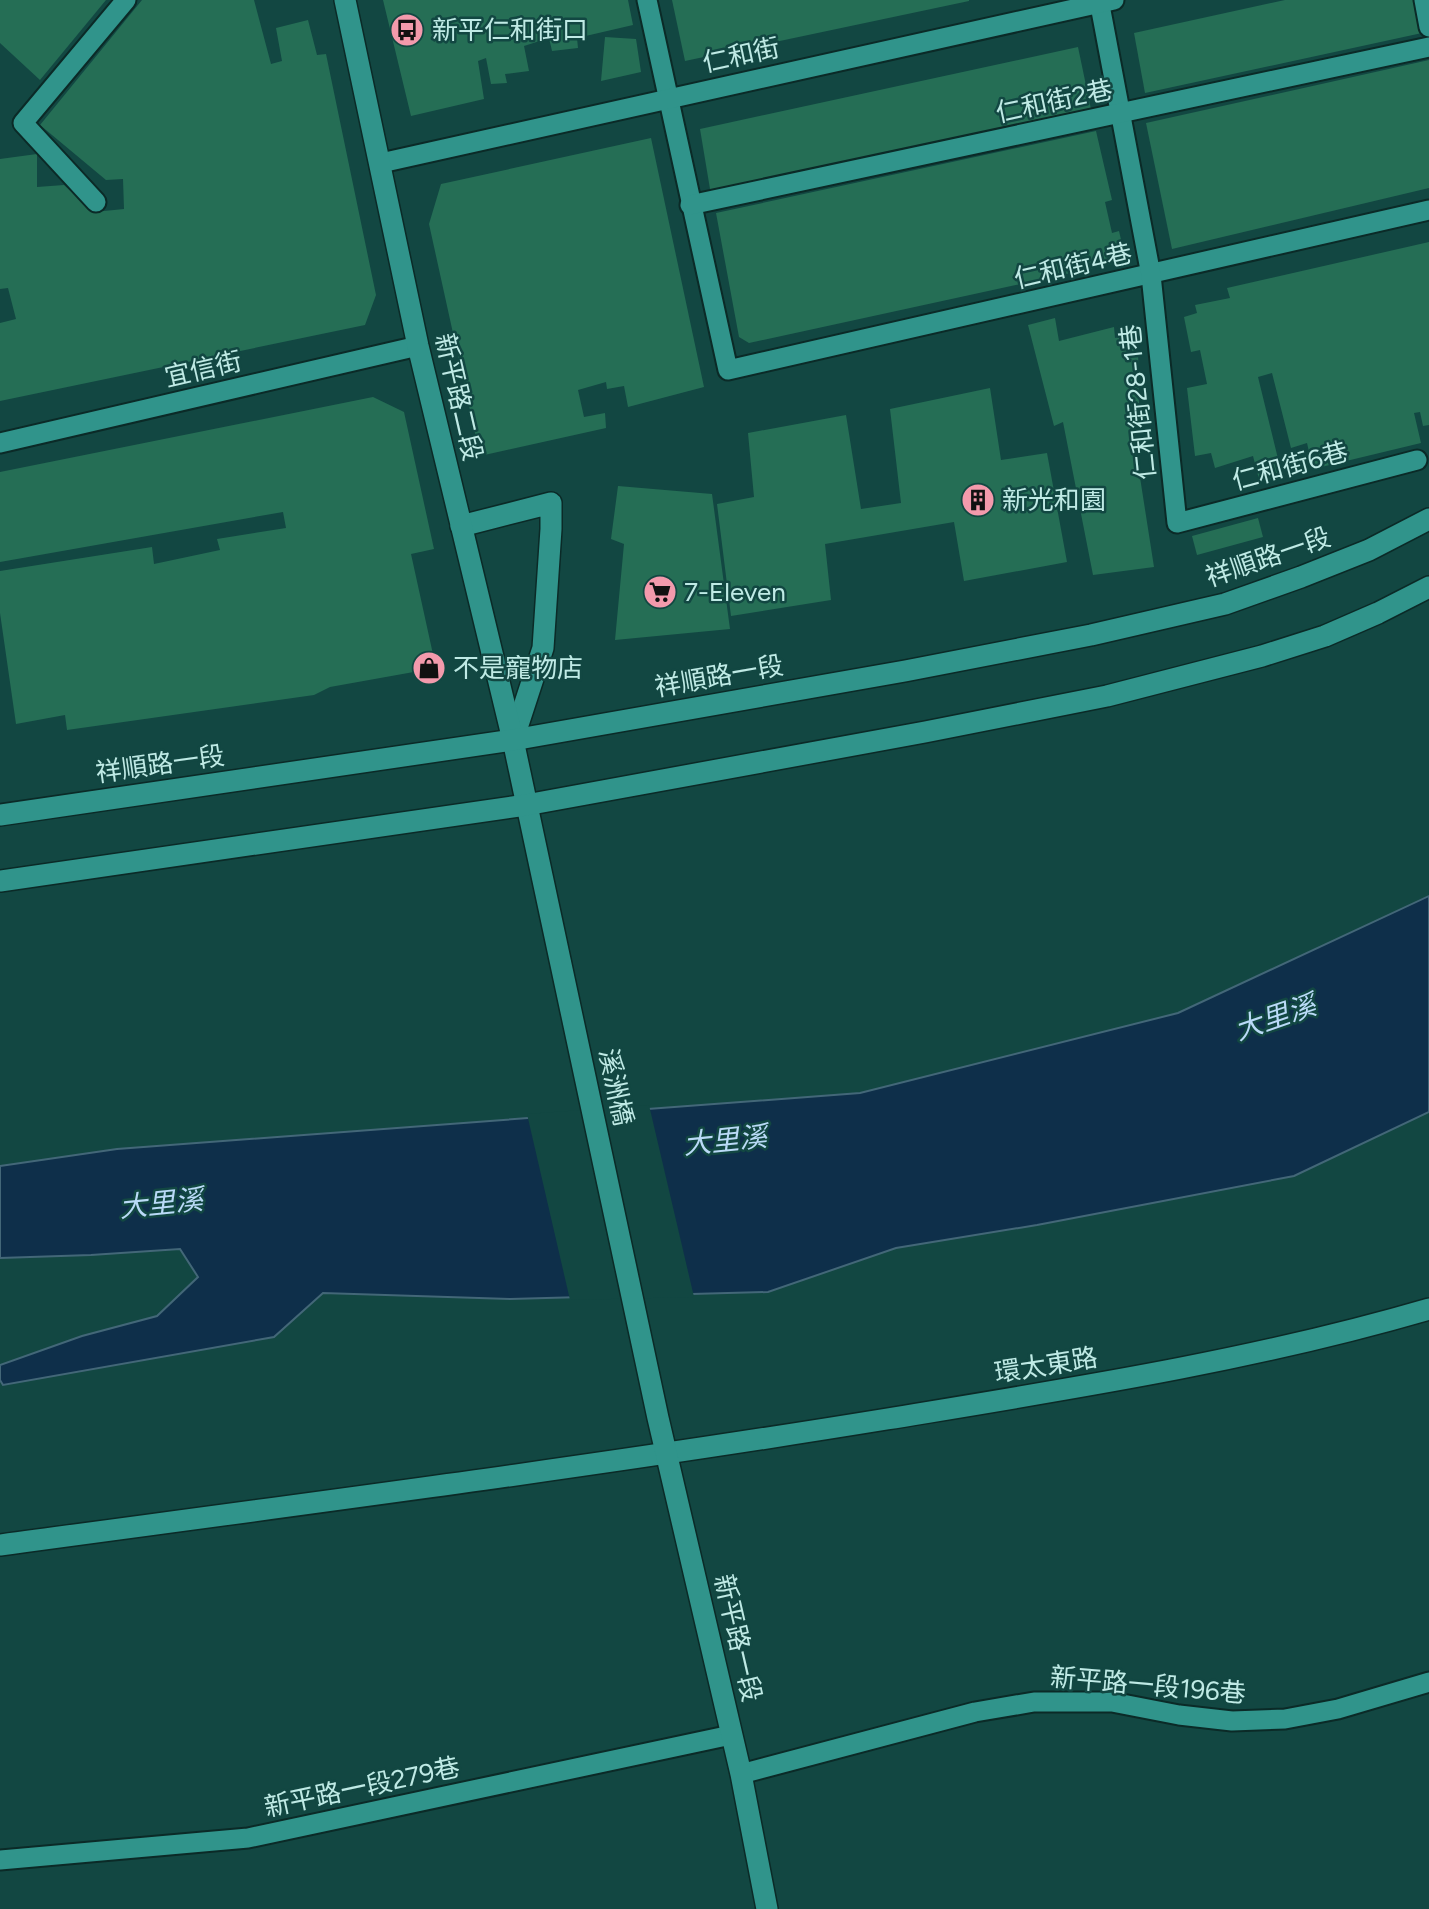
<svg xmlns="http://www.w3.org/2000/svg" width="1429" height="1909" font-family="Figtree,'Noto Sans TC',sans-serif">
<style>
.water{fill:#0e2f4a;stroke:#436778;stroke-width:2}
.pier{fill:#124742}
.building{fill:#256e55}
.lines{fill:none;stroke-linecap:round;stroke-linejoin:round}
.service-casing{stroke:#0b2a27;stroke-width:23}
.minor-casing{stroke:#0b2a27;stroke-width:24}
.tertiary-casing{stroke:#0b2a27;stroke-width:24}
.service{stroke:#30948b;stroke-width:19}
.minor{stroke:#30948b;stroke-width:21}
.tertiary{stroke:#30948b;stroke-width:21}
.labels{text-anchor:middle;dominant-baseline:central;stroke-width:5;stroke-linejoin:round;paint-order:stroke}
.poi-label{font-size:26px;fill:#bfeae5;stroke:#124742;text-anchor:start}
.street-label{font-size:26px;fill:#bfeae5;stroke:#124742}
.water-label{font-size:28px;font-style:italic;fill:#badaf7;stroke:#124742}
</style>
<rect width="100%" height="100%" fill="#124742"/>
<path class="water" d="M1429,896V1112L1294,1176L1037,1225L896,1248L768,1292L510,1299L323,1293L274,1337L3,1385L0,1380V1365L82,1336L157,1316L198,1277L180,1249L91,1255L0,1258V1166L117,1149L860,1093L1178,1013Z"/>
<path class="pier" d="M649,1105L694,1297L570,1300L527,1114Z"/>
<g class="building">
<path d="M0,0H106L40,80L0,43Z"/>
<path d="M142,0H254L271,64L282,61L276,28L308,20L317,55L326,54L376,295L365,325L0,401V323L16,319L8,288L0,289V159L37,154V187L64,185L94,212L124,209L123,179L106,180L40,125Z"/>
<path d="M383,0H628L633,25L577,38L578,48L552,51L549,38L524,46L529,71L505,74L507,83L491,84L486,58L478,61L484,99L411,116Z"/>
<path d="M672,0H969V1L685,61Z"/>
<path d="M1285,0H1416L1422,33L1145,93L1134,33Z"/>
<path d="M605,37L636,39L641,72L601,81Z"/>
<path d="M1078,47L1092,114L711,195L700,129Z"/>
<path d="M1429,60V188L1172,249L1146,123Z"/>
<path d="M1096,131L1112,200L1105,202L1112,233L1119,231L1126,261L749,343L739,337L716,213Z"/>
<path d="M651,138L704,387L628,407L624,386L607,389L606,382L578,390L584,417L605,413L606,428L480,456L429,224L441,184Z"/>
<path d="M1429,242V425L1423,426L1420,412L1414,413L1421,443L1313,469L1307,443L1291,448L1272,373L1258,377L1282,475L1260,483L1253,456L1215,468L1211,453L1195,456L1187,388L1207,384L1200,350L1191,352L1184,317L1197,313L1195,305L1230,298L1227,288Z"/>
<path d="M1055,318L1059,341L1114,327L1115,338L1124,335L1138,347L1139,406L1129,407L1154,567L1093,575L1063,422L1054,426L1028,325Z"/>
<path d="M990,388L1001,460L1047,453L1067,562L964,581L954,522L825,544L831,600L731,616L717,504L754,497L748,433L846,415L861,509L901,503L890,409Z"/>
<path d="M373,397L404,412L434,549L411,554L436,668L330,687L314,695L67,730L65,715L16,724L0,613V571L152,547L154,564L220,550L217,539L286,528L283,512L0,562V472Z"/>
<path d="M618,486L712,494L730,629L615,640L624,544L611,539Z"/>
<path d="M1258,518L1263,537L1197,555L1192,536Z"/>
</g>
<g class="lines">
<defs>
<g id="service">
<path d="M647,0L728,370L1429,210"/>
<path d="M1099,0L1151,275L1177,523L1417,460"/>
<path d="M1424,0L1429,27"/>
<path d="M381,163L1114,0"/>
<path d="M96,202L23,123L126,0"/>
<path d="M690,205L1429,47"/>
<path d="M0,443L418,346"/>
<path d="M741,1774L975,1712L1034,1702H1112L1179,1715L1232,1721L1285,1719L1338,1709L1429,1682"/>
<path d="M0,1860L248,1838L731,1735"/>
</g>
<g id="minor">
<path d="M461,526L551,503V529L543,648L513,740"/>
<path d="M0,1545C296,1505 592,1467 887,1419C1069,1389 1251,1361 1429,1309"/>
</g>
<g id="tertiary">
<path d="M345,0L418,346L513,740L658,1418L741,1774L767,1909"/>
<path d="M0,815L513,740L905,671L1091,635L1225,604L1301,577L1369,550L1429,519"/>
<path d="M0,881L526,805L925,732L1107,696L1262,656L1325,636L1378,613L1429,587"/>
</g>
</defs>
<use href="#service" class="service-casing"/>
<use href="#minor" class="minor-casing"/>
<use href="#tertiary" class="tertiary-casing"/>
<use href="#service" class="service"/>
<use href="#minor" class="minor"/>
<use href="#tertiary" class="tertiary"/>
</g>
<defs>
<symbol id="bus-disc" viewBox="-11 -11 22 22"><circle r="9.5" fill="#f39aac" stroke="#124742"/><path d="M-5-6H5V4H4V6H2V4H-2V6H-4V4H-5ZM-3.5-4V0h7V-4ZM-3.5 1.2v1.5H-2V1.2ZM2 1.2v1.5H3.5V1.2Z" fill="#111"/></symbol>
<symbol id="building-disc" viewBox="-11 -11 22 22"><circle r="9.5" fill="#f39aac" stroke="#124742"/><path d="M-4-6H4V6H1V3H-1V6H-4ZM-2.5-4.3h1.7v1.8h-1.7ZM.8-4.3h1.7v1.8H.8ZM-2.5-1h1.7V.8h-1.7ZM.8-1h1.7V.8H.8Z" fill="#111"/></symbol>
<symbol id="supermarket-disc" viewBox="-11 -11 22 22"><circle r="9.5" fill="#f39aac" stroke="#124742"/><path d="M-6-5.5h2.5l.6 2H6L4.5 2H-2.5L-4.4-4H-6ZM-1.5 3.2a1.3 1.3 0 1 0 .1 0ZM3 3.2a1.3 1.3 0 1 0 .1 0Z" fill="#111"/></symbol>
<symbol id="shop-disc" viewBox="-11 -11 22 22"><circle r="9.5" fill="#f39aac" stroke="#124742"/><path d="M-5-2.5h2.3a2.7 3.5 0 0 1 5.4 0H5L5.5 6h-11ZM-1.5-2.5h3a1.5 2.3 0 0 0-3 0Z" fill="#111"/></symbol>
</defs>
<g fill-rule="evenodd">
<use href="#bus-disc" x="388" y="11" width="38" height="38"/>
<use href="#building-disc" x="959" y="481" width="38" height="38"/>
<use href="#supermarket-disc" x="641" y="573" width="38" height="38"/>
<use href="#shop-disc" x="410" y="649" width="38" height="38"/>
</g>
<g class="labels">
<g class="poi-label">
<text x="432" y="30">新平仁和街口</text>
<text x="1002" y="500">新光和園</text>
<text x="684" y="592">7-Eleven</text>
<text x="453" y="668">不是寵物店</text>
</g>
<g class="street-label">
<text transform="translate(741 55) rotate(-12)">仁和街</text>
<text transform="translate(1054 101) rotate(-12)">仁和街2巷</text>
<text transform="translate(1073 266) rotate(-13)">仁和街4巷</text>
<text transform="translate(203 369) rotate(-13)">宜信街</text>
<text transform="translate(459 397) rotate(77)">新平路二段</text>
<text transform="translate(1138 402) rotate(-96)">仁和街28-1巷</text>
<text transform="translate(1290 466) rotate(-15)">仁和街6巷</text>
<text transform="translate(1268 557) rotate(-19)">祥順路一段</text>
<text transform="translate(719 676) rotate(-10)">祥順路一段</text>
<text transform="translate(160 764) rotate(-8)">祥順路一段</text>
<text transform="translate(616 1087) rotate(78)">溪洲橋</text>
<text transform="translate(1046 1365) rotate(-9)">環太東路</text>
<text transform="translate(738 1638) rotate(77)">新平路一段</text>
<text transform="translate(1148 1685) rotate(5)">新平路一段196巷</text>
<text transform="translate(362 1787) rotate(-12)">新平路一段279巷</text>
</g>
<g class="water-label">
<text transform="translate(1275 1017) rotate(-19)">大里溪</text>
<text transform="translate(725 1140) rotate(-6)">大里溪</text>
<text transform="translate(161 1203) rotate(-6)">大里溪</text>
</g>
</g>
</svg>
